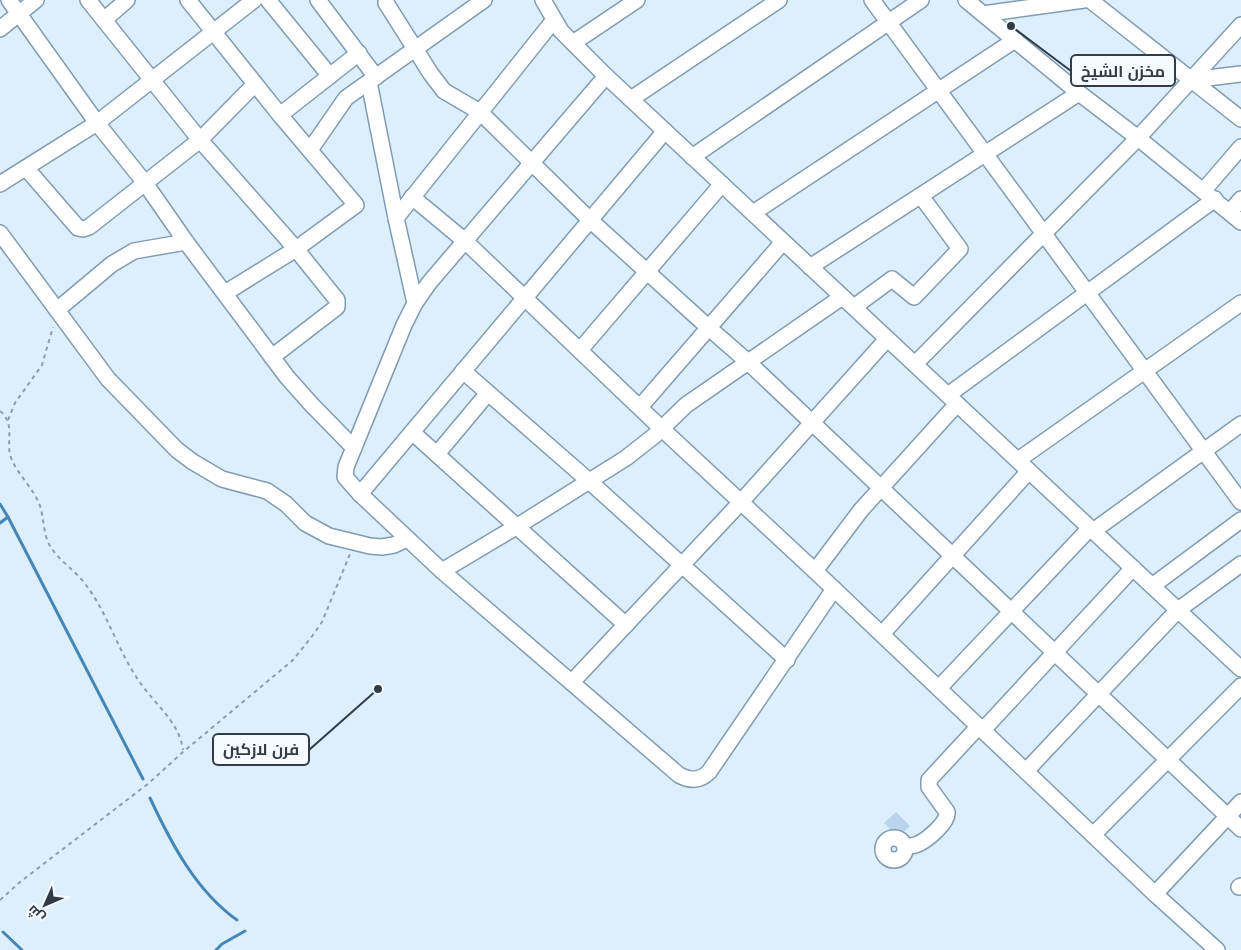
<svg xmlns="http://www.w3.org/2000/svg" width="1241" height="950" font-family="Montserrat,Cairo,sans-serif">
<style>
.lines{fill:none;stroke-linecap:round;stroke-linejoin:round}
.stream{stroke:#4586b6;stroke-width:3}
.building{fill:#b8d5ed}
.minor-casing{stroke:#809cb2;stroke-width:18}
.path{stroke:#8f9daa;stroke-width:2;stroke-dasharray:4 4;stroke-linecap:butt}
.minor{stroke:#fff;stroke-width:15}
.leader{fill:none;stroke:#313c46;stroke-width:2}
.callout-dot{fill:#313c46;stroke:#f4faff;stroke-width:2}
.callout{fill:#f4faff;stroke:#313c46;stroke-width:2}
.callout-label{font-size:16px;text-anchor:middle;font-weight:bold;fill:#313c46}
</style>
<rect width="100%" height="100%" fill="#ddeefd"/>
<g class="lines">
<g class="stream">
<path d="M0,504L8,517L143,779"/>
<path d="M0,523L8,517"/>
<path d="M150,798C171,843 196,891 237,920"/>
<path d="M3,932L22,950"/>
<path d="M216,950L222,944L245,931"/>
</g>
</g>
<path class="building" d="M896,812L910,826L898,837L884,823Z"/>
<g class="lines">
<defs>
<g id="minor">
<path d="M9,0L97,123L145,183L186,242L287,377L311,404L354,448"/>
<path d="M88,0L200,140L296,249L337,300V307L272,357"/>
<path d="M188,0L280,115L356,205L296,249L225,293"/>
<path d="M268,0L330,76"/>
<path d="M318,0L376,77"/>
<path d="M386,0V3L431,74L444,91L480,112L590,220L709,328L748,362L1241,829"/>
<path d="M543,0L561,31L606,76L1241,669"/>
<path d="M872,0L1241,502"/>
<path d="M966,0L1079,93L1138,138L1241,222"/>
<path d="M1090,0L1241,119"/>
<path d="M983,14L1084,0"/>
<path d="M104,20L127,0"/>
<path d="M0,29L36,0"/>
<path d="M573,43L637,0"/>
<path d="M606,76L429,283L415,303L404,325L346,467L345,477L360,494L442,571L679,775C690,781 700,781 709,772L834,589"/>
<path d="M1191,80L1241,74"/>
<path d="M369,82L396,218L415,303"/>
<path d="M631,99L779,0"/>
<path d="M280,115L359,53"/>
<path d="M310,150L346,98L484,0"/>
<path d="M692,157L921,0"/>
<path d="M26,168L78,228L83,229L89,227L200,140L255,84"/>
<path d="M0,184L97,123L254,0"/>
<path d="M1204,190L1241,147"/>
<path d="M412,197L465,241L661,428L815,571L1155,894L1217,950"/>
<path d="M1230,212L1241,199"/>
<path d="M753,213L1015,40"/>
<path d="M396,218L554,20"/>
<path d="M0,233L108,379L177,450L193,462L222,479L267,491L286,504L305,523L329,536L370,546L382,547L394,545L407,539"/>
<path d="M810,267L1079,93"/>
<path d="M854,307L892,279L914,297L960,249L921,196"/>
<path d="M57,310L112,264L134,251L186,242"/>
<path d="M580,350L722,184"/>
<path d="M915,364L1138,138L1241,25"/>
<path d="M463,371L589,481L787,660"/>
<path d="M948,395L1215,199"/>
<path d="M640,407L783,242"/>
<path d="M412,432L626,625"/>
<path d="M437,454L488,393"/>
<path d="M1018,460L1241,303"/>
<path d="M360,494L665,131"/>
<path d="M1093,531L1241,424"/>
<path d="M442,571L516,527L626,458L654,436L686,405L842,297"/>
<path d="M815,571L861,510L957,404"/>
<path d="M1152,586L1241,520"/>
<path d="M882,634L1029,471"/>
<path d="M572,682L741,502L887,339"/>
<path d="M939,688L1090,528"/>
<path d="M983,730L1133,568"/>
<path d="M1026,771L1178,610L1241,564"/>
<path d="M1093,835L1241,686"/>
<circle cx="894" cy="849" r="11"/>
<path d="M905,847C909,846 914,846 918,844C927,840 949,822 947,812L929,787V780L979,726"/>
<path d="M1239,887L1241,886"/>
<path d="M1155,894L1241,802"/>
</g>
</defs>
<use href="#minor" class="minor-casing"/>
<g class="path">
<path d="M0,411C17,425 4,444 12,460C19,476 34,489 40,506C44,518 43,534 50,546C59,561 76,571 86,585C108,614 118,651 139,681C155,705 179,721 183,750"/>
<path d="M8,420L15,403L42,365L53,327"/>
<path d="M0,900L20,882L149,783L183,752L293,660L313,635L322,622L350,554"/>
</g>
<use href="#minor" class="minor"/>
</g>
<path class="leader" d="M1011 26L1071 71M378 689L309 750"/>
<g class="callout-dot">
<circle cx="1011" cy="26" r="5"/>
<circle cx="378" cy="689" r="5"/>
</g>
<g class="callout">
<rect x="1071" y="55" width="104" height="31" rx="5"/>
<rect x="213" y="734" width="96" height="31" rx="5"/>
</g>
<g class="callout-label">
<text x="1123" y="77">مخزن الشيخ</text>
<text x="261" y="755">فرن لازكين</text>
</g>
<g transform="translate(45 905) rotate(225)" stroke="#f4faff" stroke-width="4" paint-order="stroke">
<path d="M0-4L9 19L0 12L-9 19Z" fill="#313c46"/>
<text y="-8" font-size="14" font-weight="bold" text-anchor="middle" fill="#313c46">ش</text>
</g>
</svg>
